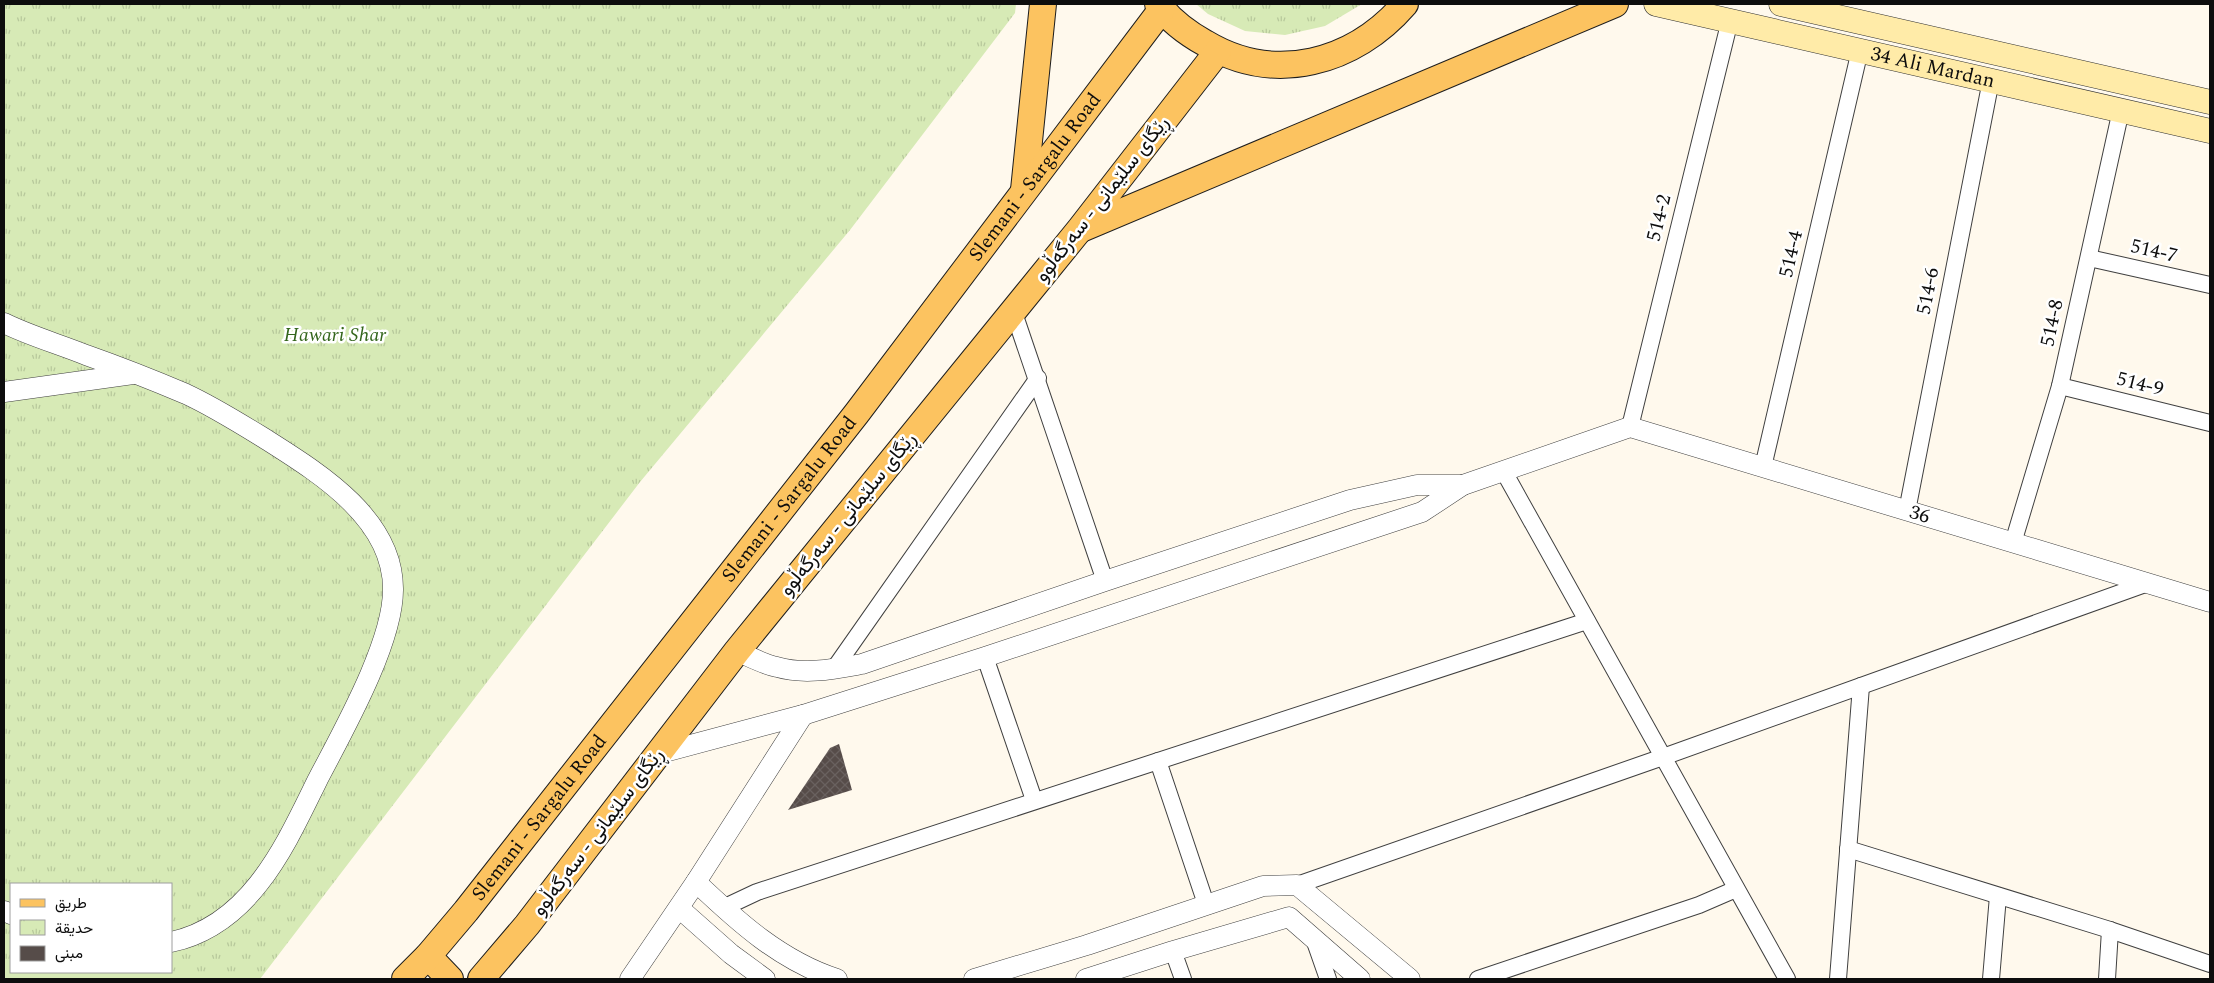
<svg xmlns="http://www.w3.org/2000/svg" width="2214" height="983" font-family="Spectral,Vazirmatn,serif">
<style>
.park{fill:url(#park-tufts);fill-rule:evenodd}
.building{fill:url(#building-cross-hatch)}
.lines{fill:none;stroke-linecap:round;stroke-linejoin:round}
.minor-casing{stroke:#404040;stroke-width:18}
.tertiary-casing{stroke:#404040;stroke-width:21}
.secondary-casing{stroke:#2f2f2f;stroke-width:25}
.primary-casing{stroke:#1e1e1e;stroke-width:28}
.minor{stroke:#fff;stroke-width:16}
.tertiary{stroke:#fff;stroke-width:20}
.secondary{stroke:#ffeba8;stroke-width:24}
.primary{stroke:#fcc360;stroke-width:26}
.labels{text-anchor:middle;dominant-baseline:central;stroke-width:5;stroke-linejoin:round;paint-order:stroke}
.street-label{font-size:20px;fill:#0d0d0d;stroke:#fff}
.park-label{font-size:20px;font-style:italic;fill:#34661c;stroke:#fff}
</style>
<defs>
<pattern id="park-tufts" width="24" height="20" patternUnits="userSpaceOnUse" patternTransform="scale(1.25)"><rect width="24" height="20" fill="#d7eab6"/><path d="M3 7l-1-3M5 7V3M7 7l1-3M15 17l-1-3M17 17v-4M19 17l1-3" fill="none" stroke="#b7c89b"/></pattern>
<pattern id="building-cross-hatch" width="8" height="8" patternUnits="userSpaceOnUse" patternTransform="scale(1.25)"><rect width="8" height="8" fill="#564c49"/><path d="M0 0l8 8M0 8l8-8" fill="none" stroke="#69615f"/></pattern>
</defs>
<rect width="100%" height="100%" fill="#fff9ed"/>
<g class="park">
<path d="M4,4H1016L1015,13L850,230L640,482L260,979H4ZM11,884H171V972H11Z"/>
<path d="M1196,4H1362L1325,26L1285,35L1245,31L1208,14Z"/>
</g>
<path class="building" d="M839,744L852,790L788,810L830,748Z"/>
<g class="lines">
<defs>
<g id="minor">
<path d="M2089,258L2210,285"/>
<path d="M1013,310L1105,581"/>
<path d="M2060,386L2210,423"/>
<path d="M1630,427L1730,20"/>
<path d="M1763,467L1860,50"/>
<path d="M1503,470L1787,979"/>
<path d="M1907,511L1991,80"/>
<path d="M2013,543L2060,386L2121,110"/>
<path d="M985,657L1034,800"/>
<path d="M834,669L1038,378"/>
<path d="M1158,761L1206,904"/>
<path d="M1848,849L2110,930L2210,964"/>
<path d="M1297,885L1663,757L2148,583"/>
<path d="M723,908L757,892L1587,621"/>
<path d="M1314,939L1328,979"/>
<path d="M1173,951L1183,979"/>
<path d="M1478,979L1699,905L1736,889"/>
<path d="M1838,979L1861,686"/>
<path d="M1991,979L1998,896"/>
<path d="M2107,979L2110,930"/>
</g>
<g id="tertiary">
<path d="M4,323C30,336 59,344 86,355C120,367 153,380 186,394C214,407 241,424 267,440C319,473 394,519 393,590C393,643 343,731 318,779C286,844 251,925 171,942"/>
<path d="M4,392L133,374"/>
<path d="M737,651C750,657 763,664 777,667C805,675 834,669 862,664L1105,581L1350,500L1417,485H1463"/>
<path id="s1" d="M657,754L803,715L985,657L1422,512L1463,485L1630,427L2210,602"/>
<path d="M696,882C738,922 781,961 837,979"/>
<path d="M679,908L731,954L765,979"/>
<path d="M4,911L11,914"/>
<path d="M630,979L696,882L803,715"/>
<path d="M974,979L1087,945L1263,886L1297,885L1410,979"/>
<path d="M1086,979L1173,951L1289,917L1360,979"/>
</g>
<g id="secondary">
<path id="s2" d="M1656,4L2210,131"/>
<path d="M1781,4L2210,102"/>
</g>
<g id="primary">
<path d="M1158,4C1170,20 1187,33 1205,43C1275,85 1354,63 1405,4"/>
<path d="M1024,190L1043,4"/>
<path d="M1081,229L1615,4"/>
<path d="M428,956L450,979"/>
<path id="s3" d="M405,979L428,956L466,911L857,413L1162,9"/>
<path d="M481,979L527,925L737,651L1080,229L1218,51"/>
</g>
</defs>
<use href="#minor" class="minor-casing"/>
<use href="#tertiary" class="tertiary-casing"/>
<use href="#secondary" class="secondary-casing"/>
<use href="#primary" class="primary-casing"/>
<use href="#minor" class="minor"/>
<use href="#tertiary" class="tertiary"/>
<use href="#secondary" class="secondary"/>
<use href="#primary" class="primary"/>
</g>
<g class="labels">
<g class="street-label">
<text stroke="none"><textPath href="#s2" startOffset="284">34 Ali Mardan</textPath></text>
<text stroke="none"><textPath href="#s3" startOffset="1020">Slemani - Sargalu Road</textPath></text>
<text transform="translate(1102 199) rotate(-52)">ڕێگای سلێمانی - سەرگەڵوو</text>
<text transform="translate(1659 218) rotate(-76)">514-2</text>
<text transform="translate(2154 251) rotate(13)">514-7</text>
<text transform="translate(1791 254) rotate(-77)">514-4</text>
<text transform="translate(1928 291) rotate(-79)">514-6</text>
<text transform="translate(2052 323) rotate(-78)">514-8</text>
<text transform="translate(2140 384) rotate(14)">514-9</text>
<text stroke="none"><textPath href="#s3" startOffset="615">Slemani - Sargalu Road</textPath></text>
<text transform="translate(848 514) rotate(-51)">ڕێگای سلێمانی - سەرگەڵوو</text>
<text stroke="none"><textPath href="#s1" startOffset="1331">36</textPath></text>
<text stroke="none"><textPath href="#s3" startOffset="210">Slemani - Sargalu Road</textPath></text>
<text transform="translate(598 832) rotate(-53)">ڕێگای سلێمانی - سەرگەڵوو</text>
</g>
<g class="park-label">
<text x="335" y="335">Hawari Shar</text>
</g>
</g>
<rect width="2214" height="983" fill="none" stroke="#0d0d0d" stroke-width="10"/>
<rect x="10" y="883" width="162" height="90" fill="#ffffff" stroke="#9e9e9e"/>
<rect x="20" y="899" width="25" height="8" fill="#fcc360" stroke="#9e9e9e"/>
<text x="55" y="908" font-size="15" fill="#0d0d0d">طريق</text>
<rect x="20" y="920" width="25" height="15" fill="url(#park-tufts)" stroke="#9e9e9e"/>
<text x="55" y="933" font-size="15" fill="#0d0d0d">حديقة</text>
<rect x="20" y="946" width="25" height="15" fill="#564c49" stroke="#9e9e9e"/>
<text x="55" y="958" font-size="15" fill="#0d0d0d">مبنى</text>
</svg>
